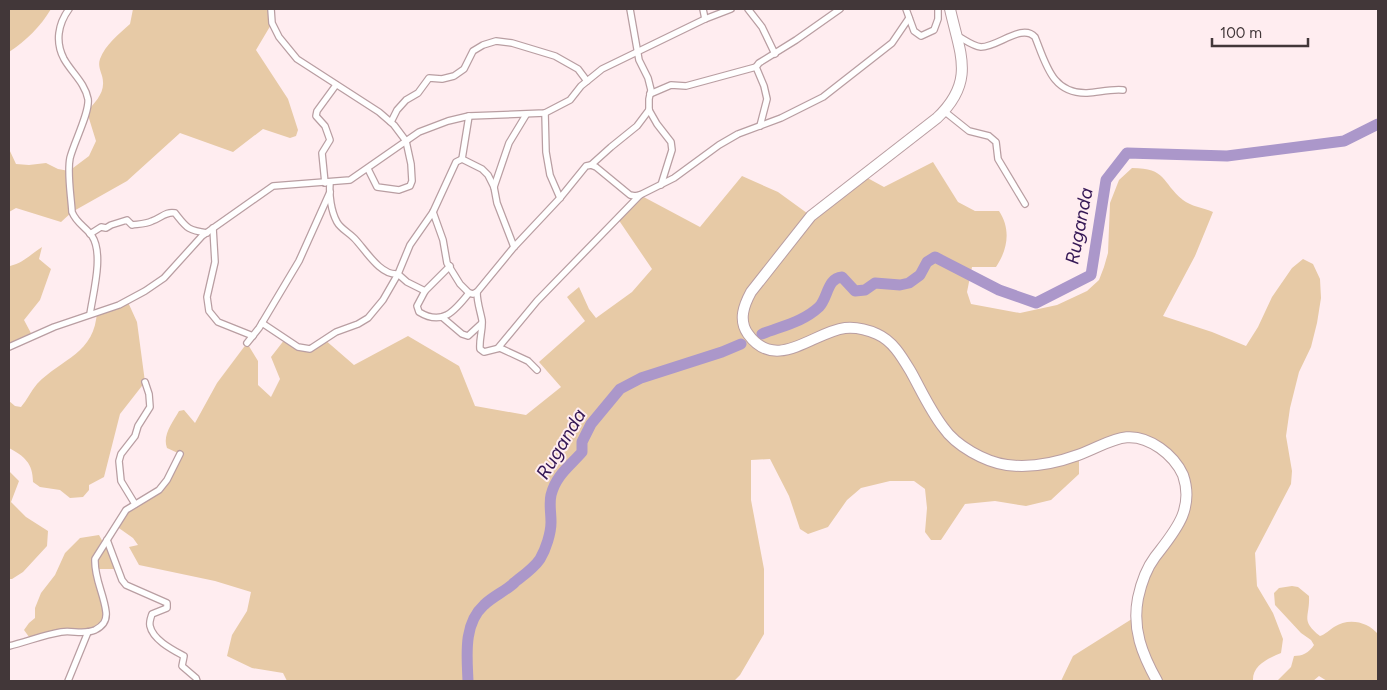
<svg xmlns="http://www.w3.org/2000/svg" width="1387" height="690" font-family="Figtree,sans-serif">
<style>
.green{fill:#e7caa6}
.lines{fill:none;stroke-linecap:round;stroke-linejoin:round}
.river{stroke:#ab97ca;stroke-width:11}
.street-casing{stroke:#b99ea2;stroke-width:8}
.highway-casing{stroke:#b99ea2;stroke-width:12}
.street{stroke:#fff;stroke-width:5.5}
.highway{stroke:#fff;stroke-width:10}
.labels{text-anchor:middle;dominant-baseline:central;stroke-width:4;stroke-linejoin:round;paint-order:stroke}
.water-label{font-size:19px;font-style:italic;fill:#351755;stroke:#ffedf0}
</style>
<rect width="100%" height="100%" fill="#ffedf0"/>
<g class="green">
<path d="M9,9H51C40,27 27,40 9,52Z"/>
<path d="M133,9H271L272,23L256,50L288,99L298,130L296,136L290,138L263,129L233,152L180,133L127,181L72,212L61,222L16,208L9,212V149L16,164L29,165L46,163L58,169L69,171L89,156L96,141L87,112C94,103 104,94 103,82C103,74 97,68 100,59C105,45 119,34 130,24Z"/>
<path d="M933,162L958,202L975,211H999C1011,229 1008,249 996,267H972L967,292L971,304L1020,313L1057,305L1087,291L1099,280L1104,267L1108,253L1110,203L1119,180L1132,168C1167,168 1161,182 1183,200C1190,206 1204,208 1213,212L1195,256L1163,316L1212,332L1246,346L1258,327L1272,297L1292,268L1303,259L1313,264L1320,279L1321,298L1317,323L1311,347L1299,372L1290,408L1286,436L1292,471L1291,484L1255,553L1257,586L1273,613L1283,639L1281,653C1269,658 1252,665 1253,681H1061L1073,656L1135,617L1138,597L1187,498L1175,461L1130,436L1079,455V474L1051,500L1026,506L995,501L965,504L941,540H931L925,532L927,508L925,489L914,481H890L861,488L847,500L828,527L808,534L800,529L789,496L770,459L751,460V500L764,569V634L740,675L734,681H287L283,673L252,668L227,656L232,635L247,611L251,592L215,581L139,565L129,547L138,545L133,538L116,526L126,510L159,490L180,454L167,448C162,435 173,422 179,411L184,410L195,423L217,383L247,343L258,361V385L271,397L280,379L271,357L285,339L305,349L324,339L354,365L408,336L459,366L475,406L526,415L561,387L539,362L585,321L567,297L579,287L589,309L596,318L632,292L652,269L618,219L640,195L700,227L742,176L778,192L811,216L862,175L884,187Z"/>
<path d="M42,247L39,259L51,269L40,300L24,320L33,337L9,347V265L10,266C23,263 31,254 42,247Z"/>
<path d="M127,300L137,322L145,382L120,414L104,477L89,485V490L83,497L70,498L60,490L40,487L33,482C33,463 24,456 9,448V401L15,406L21,407C27,400 31,391 37,384C62,358 95,354 97,311Z"/>
<path d="M9,471L19,481L11,502L26,517L48,531L47,546L23,572L12,579H9Z"/>
<path d="M99,535L111,557L115,569H95L106,621L93,631H64L32,641L24,630L29,623L35,618V608L41,593L55,575L65,553L80,538Z"/>
<path d="M1292,586L1298,587L1309,596C1310,618 1300,620 1320,636C1326,634 1329,630 1334,627C1349,617 1368,622 1378,634V681H1327L1319,676L1313,681H1277L1291,667L1294,656C1302,656 1309,653 1314,645L1311,640L1301,633L1275,605L1274,593L1279,588Z"/>
</g>
<g class="lines">
<g class="river">
<path d="M762,334C782,326 803,322 819,307C828,298 827,278 842,277L855,291L865,290L875,283L900,285L909,283L920,275L927,262L935,257L999,290L1036,303L1091,275L1106,180L1127,153L1227,156L1344,141L1378,124"/>
<path d="M468,681C467,656 463,624 484,605C493,596 506,591 515,582C524,575 534,568 540,559C546,549 551,533 551,522C551,512 549,504 551,495C556,475 570,466 582,452V442L591,424L620,389L641,378L722,352L741,344"/>
</g>
<defs>
<g id="street">
<path d="M69,9C58,24 55,42 64,59C72,73 85,83 88,99C90,112 74,142 70,158C67,173 71,195 72,212C77,224 85,226 92,236C104,254 93,293 90,314"/>
<path d="M271,9L272,23L279,37L297,59L379,112L394,125L406,141L411,164L412,181L410,186L399,190L377,187L368,169"/>
<path d="M630,9L639,60L648,78L651,90L649,99V110L657,124L671,142L672,150L661,185"/>
<path d="M703,9L705,19"/>
<path d="M748,9L762,27L775,54"/>
<path d="M906,9L914,31L921,36L934,30L938,19V9"/>
<path d="M956,35C964,39 972,46 981,47C998,47 1022,23 1035,37C1046,64 1052,94 1087,93C1100,92 1110,89 1123,90"/>
<path d="M650,94L671,85L686,86L756,67"/>
<path d="M944,111L969,131L989,136L996,142L998,159L1025,204"/>
<path d="M545,113L546,152L550,175L560,198"/>
<path d="M469,116L462,159L482,169L488,175L494,187L497,203L514,247"/>
<path d="M391,122L397,110L406,100L418,93L429,78L442,79L454,76L464,69L473,51L483,45L496,41L512,43L555,56L578,69L587,81"/>
<path d="M760,126L767,99L764,86L756,67L759,63L796,40L840,9"/>
<path d="M591,165L611,147L637,126L649,110"/>
<path d="M325,183L322,153L330,140L325,126L316,116L317,111L336,85"/>
<path d="M330,183C329,195 331,211 337,222C341,229 348,232 354,238C365,249 380,276 398,274L410,245L433,212L456,162L462,159"/>
<path d="M494,187L509,143L526,115"/>
<path d="M433,212L443,240L447,263L460,284L469,293L473,294L477,292L514,247L560,198L586,166L591,165L596,167L630,195L635,196L640,195L674,178L719,145L738,134L781,118L823,97L892,43L909,18"/>
<path d="M213,228L215,262L207,297L209,311L218,322L253,336"/>
<path d="M90,234L101,227L106,228L111,225L127,220L132,225C139,224 146,224 152,221C161,218 166,211 175,213C187,228 187,230 207,233"/>
<path d="M425,291L450,266"/>
<path d="M477,292C477,302 480,310 482,320C483,329 479,339 480,349L484,352L500,348L528,361L537,370"/>
<path d="M442,317L462,334L468,336L481,324"/>
<path d="M262,323L298,347L310,349L336,332L358,324L368,318L383,300L398,274L407,282L425,291L417,306L419,312C442,326 454,312 469,293"/>
<path d="M247,343L259,328L299,261L330,192"/>
<path d="M9,347L54,327L119,305L145,291L164,278L202,236L273,186L350,180L419,132L448,121L469,116L545,113L570,100L581,86L602,69L705,19L731,9"/>
<path d="M498,348L537,301L640,195"/>
<path d="M135,504L121,481L119,461L121,454L135,436L138,426L150,407L149,394L145,382"/>
<path d="M107,540L122,580L126,585L167,603V608L152,614C151,617 149,622 150,626C153,640 173,650 184,656L182,666L196,678L197,681"/>
<path d="M9,646C26,642 43,635 61,632C72,630 84,635 95,630C103,626 107,621 106,612C104,594 94,578 95,559L126,510L159,490L167,480L180,454"/>
<path d="M68,681L88,632"/>
</g>
<path id="highway" d="M950,9C960,54 976,81 937,118L811,216L751,292C744,305 738,320 748,334C776,373 813,332 845,328C855,327 868,330 877,334C893,341 902,357 911,372C921,390 930,410 943,427C956,446 985,462 1007,465C1030,468 1056,463 1078,455C1109,444 1127,425 1160,448C1170,455 1178,464 1183,475C1195,510 1174,532 1155,557C1146,569 1141,584 1138,598C1132,629 1142,654 1157,681"/>
</defs>
<use href="#street" class="street-casing"/>
<use href="#highway" class="highway-casing"/>
<use href="#street" class="street"/>
<use href="#highway" class="highway"/>
</g>
<g class="labels">
<g class="water-label">
<text transform="translate(1079 226) rotate(-79)">Ruganda</text>
<text transform="translate(561 444) rotate(-59)">Ruganda</text>
</g>
</g>
<rect width="1387" height="690" fill="none" stroke="#423739" stroke-width="20"/>
<path d="M1212 38v8h96v-8" fill="none" stroke="#423739" stroke-width="2.5"/>
<text x="1220" y="38" font-size="15" fill="#423739" stroke="#ffedf0" stroke-width="4" paint-order="stroke">100 m</text>
</svg>
